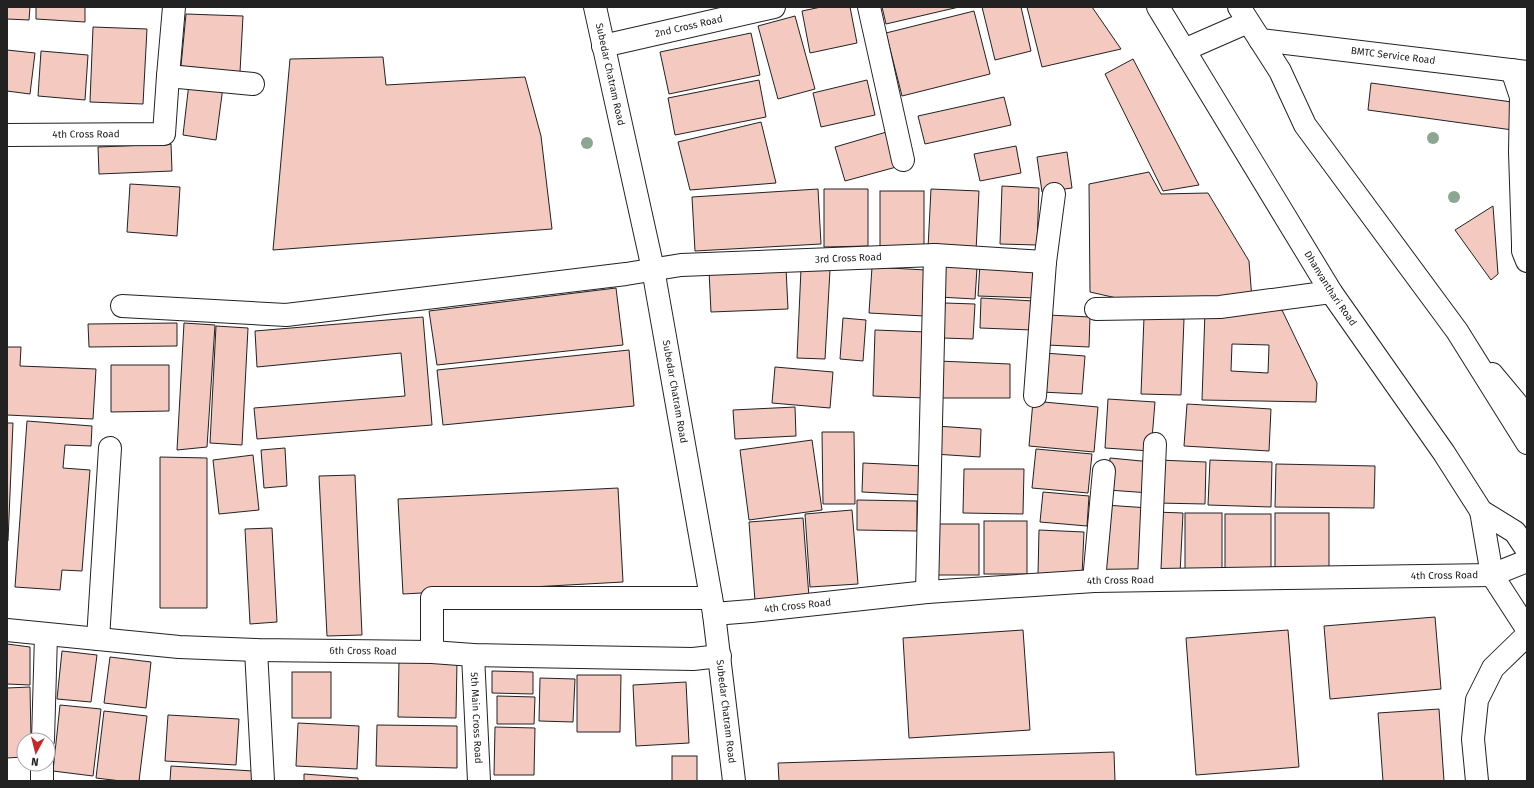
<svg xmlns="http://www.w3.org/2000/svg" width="1534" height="788" font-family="'Fira Sans',sans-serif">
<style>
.building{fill:#f3c9c0;stroke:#222;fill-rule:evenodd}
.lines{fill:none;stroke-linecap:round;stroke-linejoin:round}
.minor-casing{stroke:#222;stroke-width:24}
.major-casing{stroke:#222;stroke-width:24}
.minor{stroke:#fff;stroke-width:22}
.major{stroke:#fff;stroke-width:22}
.tree{fill:#8da692}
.labels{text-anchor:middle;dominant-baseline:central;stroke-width:3;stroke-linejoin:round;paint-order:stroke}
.street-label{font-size:10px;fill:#222;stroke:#fff}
</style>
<rect width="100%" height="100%" fill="#fff"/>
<g class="building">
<path d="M7,7H30L29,20L7,19Z"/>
<path d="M36,7H85V22L36,19Z"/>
<path d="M821,7H850L857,43L810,53L802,11Z"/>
<path d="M882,7H959L886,24Z"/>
<path d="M982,7H1021L1031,51L995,60Z"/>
<path d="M1027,7H1092L1121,49L1042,67Z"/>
<path d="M974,11L990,74L902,96L886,33Z"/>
<path d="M186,14L243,16L240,72L181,66Z"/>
<path d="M795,16L815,89L778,99L758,26Z"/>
<path d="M93,27L147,29L143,104L90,102Z"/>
<path d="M751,33L760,75L669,94L660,52Z"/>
<path d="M7,50L35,53L30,94L7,91Z"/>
<path d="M41,51L88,55L85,100L38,96Z"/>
<path d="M383,57L386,85L525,77L541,136L552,229L273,250L290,59Z"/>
<path d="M1133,59L1199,185L1163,191L1105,74Z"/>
<path d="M759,80L766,117L675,135L668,98Z"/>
<path d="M867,80L875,115L821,127L813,93Z"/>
<path d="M189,83L223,87L216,140L183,135Z"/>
<path d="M1371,83L1527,104V132L1368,110Z"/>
<path d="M1004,97L1011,125L925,144L918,116Z"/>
<path d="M761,122L776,183L690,190L678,142Z"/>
<path d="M890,131L900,166L845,181L835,147Z"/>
<path d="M171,144L172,171L99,174L98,147Z"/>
<path d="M1016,146L1021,173L980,181L974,154Z"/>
<path d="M1067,152L1072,188L1042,192L1037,157Z"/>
<path d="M1149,172L1161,194L1208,193L1249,261L1252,299L1143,304L1090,292L1089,184Z"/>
<path d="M130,184L180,187L177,236L127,232Z"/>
<path d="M1002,186L1039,188L1037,245L1000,244Z"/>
<path d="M818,189L821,244L695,251L692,197Z"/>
<path d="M824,189H868V246L824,247Z"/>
<path d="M931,189L979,191L976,251L928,248Z"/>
<rect x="880" y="191" width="44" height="57"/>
<path d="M1493,206L1498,274L1491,280L1455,230Z"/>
<path d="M980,263L1037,267L1035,298L978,296Z"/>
<path d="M941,266L977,268L975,299L939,297Z"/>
<path d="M872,267L926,270L924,316L869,313Z"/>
<path d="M786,268L788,309L711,312L709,271Z"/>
<path d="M801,269L830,270L825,359L797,358Z"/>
<path d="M616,288L623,345L437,365L429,311Z"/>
<path d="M981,298L1034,301L1032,330L980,328Z"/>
<path d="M945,303L975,304L973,339L943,338Z"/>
<path d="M1282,310L1317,383L1316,402L1202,400L1205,311ZM1232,344L1269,345L1268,373L1231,371Z"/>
<path d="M1048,315L1090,317L1089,347L1047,345Z"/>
<path d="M423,317L432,425L257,439L254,408L405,396L401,353L257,367L255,331Z"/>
<path d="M1144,317L1184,319L1181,395L1141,394Z"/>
<path d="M843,318L866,320L863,361L840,359Z"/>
<path d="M177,323V346L89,347L88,324Z"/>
<path d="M184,323L215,325L207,447L177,450Z"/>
<path d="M216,326L248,328L242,445L210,443Z"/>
<path d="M875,330L927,332L925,398L873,396Z"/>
<path d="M7,347H21L20,366L96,369L93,419L7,415Z"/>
<path d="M629,350L634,406L443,425L437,370Z"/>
<path d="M1044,353L1085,356L1082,394L1041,392Z"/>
<path d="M938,361L1010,364V398H937Z"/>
<path d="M111,365H169V411L111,412Z"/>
<path d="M775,367L833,372L830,408L772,403Z"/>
<path d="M1108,399L1155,402L1151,451L1105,448Z"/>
<path d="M1033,401L1098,407L1094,452L1029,446Z"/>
<path d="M1187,404L1271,409L1269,451L1184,446Z"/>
<path d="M795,407L796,436L735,439L733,410Z"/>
<path d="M27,421L92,426L91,446L65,445L63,468L90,470L82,571L62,570L60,590L15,587Z"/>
<path d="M7,423H13L8,541H7Z"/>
<path d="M936,426L981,429L980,457L934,454Z"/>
<path d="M822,432H854L855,504H823Z"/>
<path d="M812,440L822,510L749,520L740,450Z"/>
<path d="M285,448L287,486L264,488L261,450Z"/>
<path d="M1036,449L1092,454L1088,493L1032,488Z"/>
<path d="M253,455L259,510L219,514L213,460Z"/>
<path d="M160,457L207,458V608H160Z"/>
<path d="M1110,458L1152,462L1150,493L1108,490Z"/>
<path d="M1159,460L1206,462L1205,504L1157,503Z"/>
<path d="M1210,460L1272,462L1271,507L1208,505Z"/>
<path d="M863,463L924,466L922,495L862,492Z"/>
<path d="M1276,464L1375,466L1374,508L1275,507Z"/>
<path d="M964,469H1024L1023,514L963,513Z"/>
<path d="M355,475L362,635L327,636L319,476Z"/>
<path d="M618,488L623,582L403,594L398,499Z"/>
<path d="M1043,492L1089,496L1087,526L1040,522Z"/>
<path d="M857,500L917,501V531L857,530Z"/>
<path d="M1105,505L1149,508L1144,574L1101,571Z"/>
<path d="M852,510L858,584L810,587L805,514Z"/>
<path d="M1155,512L1183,513L1180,574L1152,573Z"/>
<rect x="1185" y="513" width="37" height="61"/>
<rect x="1275" y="513" width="54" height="60"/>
<rect x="1225" y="514" width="46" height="59"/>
<path d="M803,518L809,597L755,601L749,522Z"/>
<rect x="984" y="521" width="43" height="53"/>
<rect x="938" y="524" width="41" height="51"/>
<path d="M272,528L277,622L250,624L245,529Z"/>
<path d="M1039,530L1084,532L1082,575L1038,574Z"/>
<path d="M1435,617L1441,689L1330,699L1324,626Z"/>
<path d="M1023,630L1030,730L909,738L903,638Z"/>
<path d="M1288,630L1299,767L1196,775L1186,638Z"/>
<path d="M7,644L30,647V685L7,684Z"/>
<path d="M62,651L97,655L91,702L57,699Z"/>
<path d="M110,657L151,662L146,708L104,703Z"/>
<path d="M399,659L457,660L456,718L398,717Z"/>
<path d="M492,671L533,672V694L492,693Z"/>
<rect x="292" y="672" width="39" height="46"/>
<path d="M577,675H621L620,732H577Z"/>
<path d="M540,678L575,679L573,722L539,721Z"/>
<path d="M686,682L689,743L636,746L633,685Z"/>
<path d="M30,687L31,740H24V757L7,758V688Z"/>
<path d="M497,696L535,697L534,724H497Z"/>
<path d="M60,705L101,709L93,776L53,771Z"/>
<path d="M1439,709L1444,781H1383L1378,713Z"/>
<path d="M104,711L147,716L139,781H121L96,778Z"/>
<path d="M168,715L239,719L236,765L165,761Z"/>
<path d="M298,723L359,726L357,769L296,766Z"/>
<path d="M377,725L457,726V768L376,766Z"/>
<path d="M495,727L535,728L534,775H494Z"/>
<path d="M1114,752L1115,781H779L778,763Z"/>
<rect x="672" y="756" width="25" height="25"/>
<path d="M171,766L253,771L252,781H170Z"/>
<path d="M304,774L358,778V781H304Z"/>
</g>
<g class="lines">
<defs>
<g id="minor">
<path id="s1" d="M595,7L653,269L714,614L734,781"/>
<path d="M869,7L903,160"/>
<path id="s2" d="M1260,40L1527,72"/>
<path id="s3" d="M603,46L774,7"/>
<path d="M1512,70L1521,97L1520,152L1523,244V251L1527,261"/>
<path d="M168,76L253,84"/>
<path id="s4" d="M7,135L164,134L168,76L174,7"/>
<path id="s5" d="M122,306L286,315L626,274L681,265L935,255L1045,262"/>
<path d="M1096,309L1220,307L1331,292"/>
<path d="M1492,374L1527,416"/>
<path d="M1035,396L1045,262L1054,194"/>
<path d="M1149,580L1155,444"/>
<path d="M1094,581L1104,471"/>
<path d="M927,592L935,255"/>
<path id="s6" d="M714,614L751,611L927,592L1094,581L1492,575L1527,561"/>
<path id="s7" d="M7,630L179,647L256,650L432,652L473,655L693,659L720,656"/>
<path d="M98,639L110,448"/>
<path d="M256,650L263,781"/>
<path d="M432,652V598H711"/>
<path id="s8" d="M473,655L479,781"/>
<path d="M43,740L46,635"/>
<path d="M42,781V764"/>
<path d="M1477,781L1473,739L1477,700L1493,668L1527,635"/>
</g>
<g id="major">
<path id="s9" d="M1158,7L1331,292L1444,453L1481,511L1515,532L1527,550"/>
<path d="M1239,7L1280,71L1305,125L1457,331L1527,443"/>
<path d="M1184,50L1248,22"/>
<path d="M1481,511L1492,575L1527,629"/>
</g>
</defs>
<use href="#minor" class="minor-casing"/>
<use href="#major" class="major-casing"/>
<use href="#minor" class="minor"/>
<use href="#major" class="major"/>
</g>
<g class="tree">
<circle cx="1433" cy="138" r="6"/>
<circle cx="587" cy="143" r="6"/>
<circle cx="1454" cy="197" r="6"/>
</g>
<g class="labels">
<g class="street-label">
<text stroke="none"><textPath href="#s3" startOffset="88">2nd Cross Road</textPath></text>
<text stroke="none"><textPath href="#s2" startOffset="134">BMTC Service Road</textPath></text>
<text stroke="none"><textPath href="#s1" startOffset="69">Subedar Chatram Road</textPath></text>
<text stroke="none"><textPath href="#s4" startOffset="79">4th Cross Road</textPath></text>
<text stroke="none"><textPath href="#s5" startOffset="730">3rd Cross Road</textPath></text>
<text stroke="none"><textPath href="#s9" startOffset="330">Dhanvanthari Road</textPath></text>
<text stroke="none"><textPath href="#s1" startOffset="393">Subedar Chatram Road</textPath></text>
<text stroke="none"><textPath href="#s6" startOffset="732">4th Cross Road</textPath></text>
<text stroke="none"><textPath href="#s6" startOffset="408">4th Cross Road</textPath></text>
<text stroke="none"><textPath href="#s6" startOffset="84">4th Cross Road</textPath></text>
<text stroke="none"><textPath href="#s7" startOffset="357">6th Cross Road</textPath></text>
<text stroke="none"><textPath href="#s1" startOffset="717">Subedar Chatram Road</textPath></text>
<text stroke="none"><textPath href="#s8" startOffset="63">5th Main Cross Road</textPath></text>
</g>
</g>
<rect width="1534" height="788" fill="none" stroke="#222222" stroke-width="16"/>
<g transform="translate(36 752) rotate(187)"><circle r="19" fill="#ffffff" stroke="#a7a7a7"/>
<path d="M0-3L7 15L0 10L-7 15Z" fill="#c62828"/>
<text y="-6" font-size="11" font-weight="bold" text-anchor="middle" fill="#222222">N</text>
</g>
</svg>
